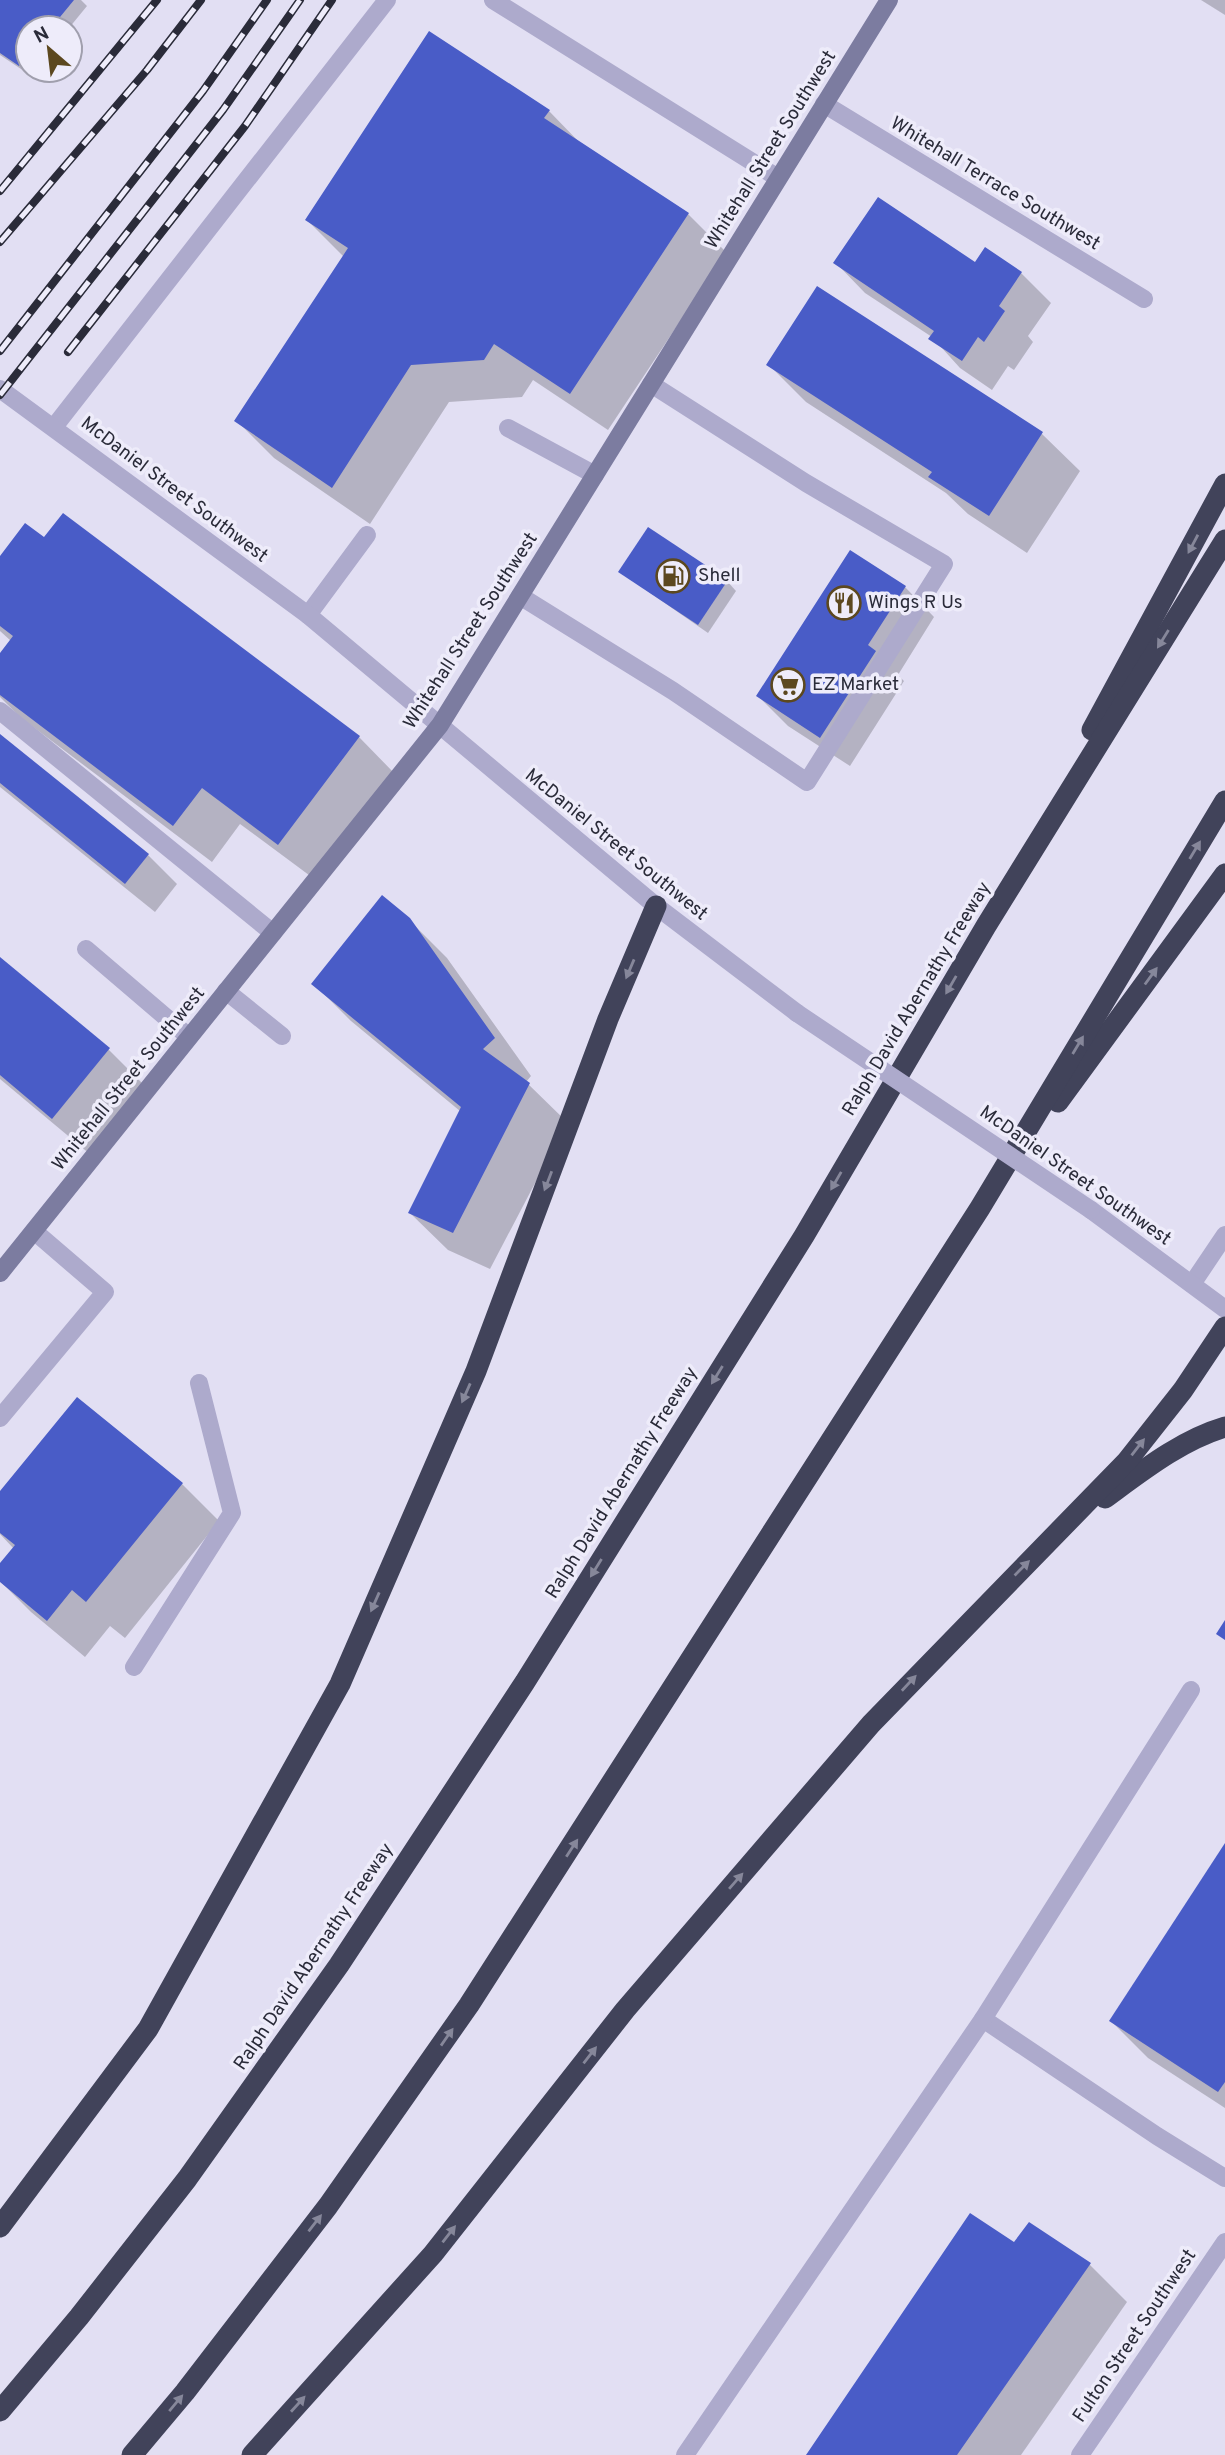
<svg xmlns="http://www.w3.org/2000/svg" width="1225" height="2455" font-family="Overpass,sans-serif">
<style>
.shadow{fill:#0003}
.building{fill:#495cc7}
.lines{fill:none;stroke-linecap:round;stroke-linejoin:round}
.service{stroke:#adaacc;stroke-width:18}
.minor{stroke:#adaacc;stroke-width:18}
.tertiary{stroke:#adaacc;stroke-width:18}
.secondary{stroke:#7c7ca0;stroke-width:18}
.motorway{stroke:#41435a;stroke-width:21}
.rail-casing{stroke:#2a2b39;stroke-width:8}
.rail{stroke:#eeecfa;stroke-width:5;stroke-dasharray:16;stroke-linecap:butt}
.tertiary-bridge{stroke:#adaacc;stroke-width:18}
.oneway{fill:#86879a}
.labels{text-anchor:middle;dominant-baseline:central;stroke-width:7;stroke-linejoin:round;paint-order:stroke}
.street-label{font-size:19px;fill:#2a2b39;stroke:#eeecfa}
.poi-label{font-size:19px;fill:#2a2b39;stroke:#eeecfa;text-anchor:start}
</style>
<rect width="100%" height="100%" fill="#e2dff3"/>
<g class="shadow">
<path d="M0,0H81L87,6L69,28H28V70H34L30,75L0,55Z"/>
<path d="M1201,0H1225V15Z"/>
<path d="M549,111L582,145L688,214L726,252L608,430L533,380L522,397L449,402L370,524L274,458L237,421L344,257L307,220Z"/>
<path d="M836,263L975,264L1021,273L1051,303L1028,336L1033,342L1014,370L1008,366L992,390L960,368L932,337L865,293Z"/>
<path d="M818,289L1042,434L1080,471L1027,553L968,514L946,493L806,402L768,364Z"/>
<path d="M0,559L359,737L396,775L317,881L240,824L212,862L20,717L0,697V656L11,641L0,631Z"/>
<path d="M620,572L727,581L736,591L708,633Z"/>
<path d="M905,587L934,617L898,675L904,681L850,766L788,726L758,696Z"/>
<path d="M0,736L148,855L177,884L155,912L0,787Z"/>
<path d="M409,920L447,958L531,1076L526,1082L567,1122L490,1269L448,1250L410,1213L460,1111L351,1021L313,983Z"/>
<path d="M0,959L109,1050L146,1087L91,1155L0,1079Z"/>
<path d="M182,1484L219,1521L125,1638L110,1626L85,1657L31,1612L0,1581V1566L14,1549L0,1534V1494Z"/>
<path d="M1225,1846V2108L1148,2058L1111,2021Z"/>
<path d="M1014,2245L1089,2264L1127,2302L1021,2455H808Z"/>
</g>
<g class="building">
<path d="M0,0H74L51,28H28V56L19,66L0,53Z"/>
<path d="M429,31L550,110L544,118L689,213L570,394L494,344L484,360L411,365L332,488L234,421L348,248L305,220Z"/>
<path d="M878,197L975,262L985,247L1022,272L999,306L1005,311L984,342L978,337L962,361L928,339L934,331L833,263Z"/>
<path d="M817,286L1043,432L989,516L928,477L932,472L766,365Z"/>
<path d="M63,513L360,736L278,845L202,788L173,826L0,695V653L13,636L0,626V556L25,523L44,537Z"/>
<path d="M648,527L728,580L698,625L618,572Z"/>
<path d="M850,550L906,586L868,645L876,651L820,738L756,696Z"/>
<path d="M0,734L149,854L125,884L0,783Z"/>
<path d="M382,895L410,918L495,1038L483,1049L530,1083L453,1233L408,1213L461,1107L311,984Z"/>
<path d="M0,957L110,1048L52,1119L0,1075Z"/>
<path d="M77,1397L183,1483L86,1602L72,1590L47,1621L0,1582V1563L15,1545L0,1533V1491Z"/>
<path d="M1225,1620V1640L1216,1634Z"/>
<path d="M1225,1843V2082L1218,2092L1109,2021Z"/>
<path d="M970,2213L1014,2242L1029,2222L1091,2263L957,2455H806Z"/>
</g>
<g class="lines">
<g class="service">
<path d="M493,0L778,178"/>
<path d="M54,427L387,0"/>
<path d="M508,428L595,475"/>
<path d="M520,596L673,691L807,782L944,564L806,483L651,384"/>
<path d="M308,615L367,535"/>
<path d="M0,711L273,933"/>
<path d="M86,949L189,1037"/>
<path d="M226,991L282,1036"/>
<path d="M0,1418L105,1292L34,1231"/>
<path d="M134,1667L232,1513L199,1383"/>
<path d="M983,2019L1157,2136L1225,2178"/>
<path d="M685,2455L983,2019L1191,1690"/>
</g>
<g class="minor">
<path d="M824,104L1144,299"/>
<path d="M1192,1284L1225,1235"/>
</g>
<g class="tertiary">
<path d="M0,389L308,615L656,906L797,1013"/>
<path d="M1091,1210L1225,1309"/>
<path d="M1080,2455L1225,2242"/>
</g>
<path class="secondary" d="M0,1273L440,725L889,0"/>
<g class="motorway">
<path d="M1092,730L1225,484"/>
<path d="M1058,1102L1225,874"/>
<path d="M1105,1498C1142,1471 1181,1440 1225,1427"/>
<path d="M0,2227L148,2029L340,1684L476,1371L608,1019L656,906"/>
<path d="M0,2411L79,2317L187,2179L339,1965L525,1682L804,1236L986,926L1225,540"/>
<path d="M132,2455L185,2392L328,2206L469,2005L980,1208L1225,801"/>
<path d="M252,2455L433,2254L625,2010L871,1724L1127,1461L1183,1390L1225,1327"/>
</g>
<defs>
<g id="rail">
<path d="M0,191L157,0"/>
<path d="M0,242L147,70L201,0"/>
<path d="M0,351L203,91L267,0"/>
<path d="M68,352L245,126L332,0"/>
<path d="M0,395L223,110L300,0"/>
</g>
</defs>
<use href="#rail" class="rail-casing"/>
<use href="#rail" class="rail"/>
<path class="tertiary-bridge" d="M797,1013L1091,1210"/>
</g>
<defs><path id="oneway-solid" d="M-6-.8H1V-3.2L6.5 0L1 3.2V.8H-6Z" transform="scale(1.75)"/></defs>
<g class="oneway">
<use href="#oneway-solid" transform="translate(1193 544) rotate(118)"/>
<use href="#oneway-solid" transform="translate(1163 639) rotate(122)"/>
<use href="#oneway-solid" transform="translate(1195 850) rotate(-59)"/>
<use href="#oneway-solid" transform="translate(630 969) rotate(113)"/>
<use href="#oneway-solid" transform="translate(1151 976) rotate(-54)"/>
<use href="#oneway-solid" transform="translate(951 985) rotate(120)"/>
<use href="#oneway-solid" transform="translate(1078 1045) rotate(-59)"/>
<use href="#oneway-solid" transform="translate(548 1181) rotate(111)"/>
<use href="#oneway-solid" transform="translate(836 1181) rotate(120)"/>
<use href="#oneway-solid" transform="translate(717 1375) rotate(122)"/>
<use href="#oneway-solid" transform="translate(466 1393) rotate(114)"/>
<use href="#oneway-solid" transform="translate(1138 1447) rotate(-52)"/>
<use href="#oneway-solid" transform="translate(596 1568) rotate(122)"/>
<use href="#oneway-solid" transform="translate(1022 1568) rotate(-45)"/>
<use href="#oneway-solid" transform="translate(375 1602) rotate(114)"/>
<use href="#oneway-solid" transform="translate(909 1683) rotate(-47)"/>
<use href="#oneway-solid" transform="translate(572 1848) rotate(-57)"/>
<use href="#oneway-solid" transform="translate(736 1881) rotate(-49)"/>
<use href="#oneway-solid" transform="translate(447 2037) rotate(-55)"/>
<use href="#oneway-solid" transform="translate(590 2055) rotate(-52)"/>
<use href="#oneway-solid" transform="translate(315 2223) rotate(-52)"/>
<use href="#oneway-solid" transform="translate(449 2234) rotate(-52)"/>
<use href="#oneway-solid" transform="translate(176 2403) rotate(-50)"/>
<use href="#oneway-solid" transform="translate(298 2404) rotate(-48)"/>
</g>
<defs>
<symbol id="fuel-ring" viewBox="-11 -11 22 22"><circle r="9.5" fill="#eeecfa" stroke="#5c481f" stroke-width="1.5"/><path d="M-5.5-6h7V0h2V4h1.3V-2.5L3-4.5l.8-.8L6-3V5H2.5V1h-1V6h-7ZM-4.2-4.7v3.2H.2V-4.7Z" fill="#5c481f"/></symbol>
<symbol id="restaurant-ring" viewBox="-11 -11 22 22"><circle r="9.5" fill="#eeecfa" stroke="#5c481f" stroke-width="1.5"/><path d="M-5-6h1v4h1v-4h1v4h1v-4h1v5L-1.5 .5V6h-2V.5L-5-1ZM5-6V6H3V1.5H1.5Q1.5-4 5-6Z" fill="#5c481f"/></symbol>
<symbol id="supermarket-ring" viewBox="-11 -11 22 22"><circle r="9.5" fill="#eeecfa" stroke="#5c481f" stroke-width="1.5"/><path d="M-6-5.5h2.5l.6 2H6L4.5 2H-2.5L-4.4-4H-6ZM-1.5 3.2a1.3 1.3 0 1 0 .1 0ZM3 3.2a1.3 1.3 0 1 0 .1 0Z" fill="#5c481f"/></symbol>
</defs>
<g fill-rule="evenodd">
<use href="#fuel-ring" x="654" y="557" width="38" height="38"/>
<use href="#restaurant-ring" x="825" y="584" width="38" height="38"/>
<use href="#supermarket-ring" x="769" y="666" width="38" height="38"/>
</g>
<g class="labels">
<g class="street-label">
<text transform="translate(771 150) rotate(-58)">Whitehall Street Southwest</text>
<text transform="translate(995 184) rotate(31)">Whitehall Terrace Southwest</text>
<text transform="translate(174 490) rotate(37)">McDaniel Street Southwest</text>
<text transform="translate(471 631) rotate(-57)">Whitehall Street Southwest</text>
<text transform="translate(616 845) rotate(39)">McDaniel Street Southwest</text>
<text transform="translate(917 999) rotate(-59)">Ralph David Abernathy Freeway</text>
<text transform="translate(129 1079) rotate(-51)">Whitehall Street Southwest</text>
<text transform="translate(1075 1176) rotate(35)">McDaniel Street Southwest</text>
<text transform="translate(622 1483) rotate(-58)">Ralph David Abernathy Freeway</text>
<text transform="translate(314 1957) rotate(-56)">Ralph David Abernathy Freeway</text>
<text transform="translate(1135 2336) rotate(-56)">Fulton Street Southwest</text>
</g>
<g class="poi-label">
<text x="698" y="576">Shell</text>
<text x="868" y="603">Wings R Us</text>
<text x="812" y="685">EZ Market</text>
</g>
</g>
<g transform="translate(49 49) rotate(332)"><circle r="33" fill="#eeecfa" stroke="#a09fad" stroke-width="2"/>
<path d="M0-5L12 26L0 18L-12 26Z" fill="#5c481f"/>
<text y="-10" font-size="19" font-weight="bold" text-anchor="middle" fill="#2a2b39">N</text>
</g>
</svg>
